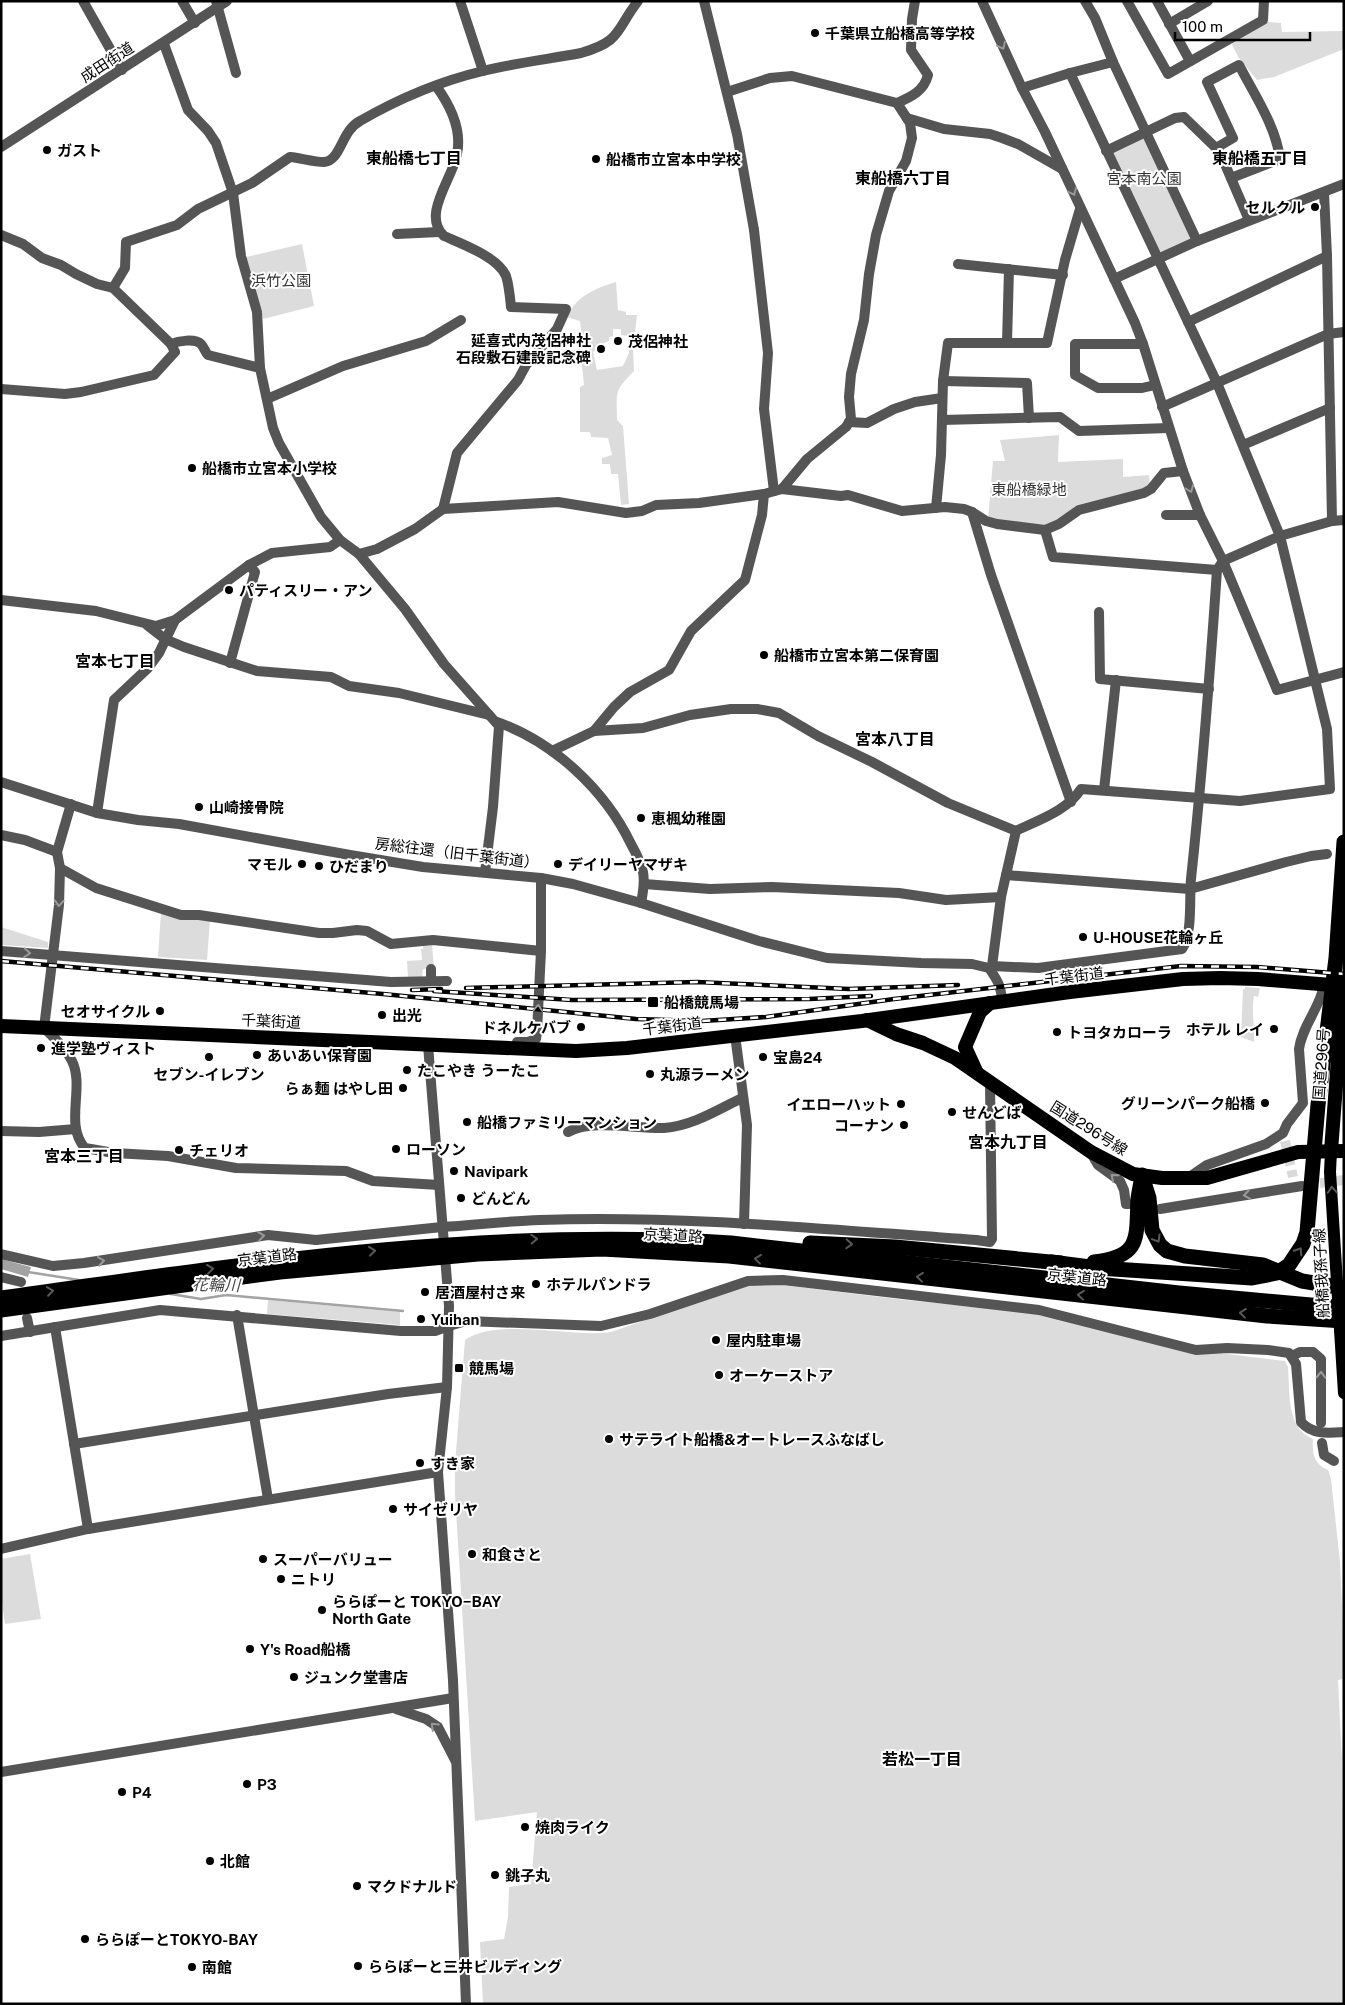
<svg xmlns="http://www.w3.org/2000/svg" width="1345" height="2005" font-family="'Public Sans','Noto Sans JP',sans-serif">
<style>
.green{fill:#dcdcdc;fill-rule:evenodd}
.water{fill:#a3a3a3}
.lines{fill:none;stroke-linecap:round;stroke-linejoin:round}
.stream{stroke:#a3a3a3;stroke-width:2.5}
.minor-tunnel{stroke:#d9d9d9;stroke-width:10;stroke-dasharray:10 5;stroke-linecap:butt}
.minor{stroke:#555;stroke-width:10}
.tertiary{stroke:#555;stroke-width:10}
.primary{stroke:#000;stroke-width:12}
.trunk{stroke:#000;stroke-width:14}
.motorway{stroke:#000;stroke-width:15}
.rail-casing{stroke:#000;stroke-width:4.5}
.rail{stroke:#fff;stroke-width:2.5;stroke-dasharray:8;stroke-linecap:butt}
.oneway{stroke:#999}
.oneway2{stroke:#595959}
.poi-dot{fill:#000;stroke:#fff;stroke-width:2}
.labels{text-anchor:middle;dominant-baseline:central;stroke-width:4;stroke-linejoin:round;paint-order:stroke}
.poi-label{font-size:15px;font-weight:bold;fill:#000;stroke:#fff;text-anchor:start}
.street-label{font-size:15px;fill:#000;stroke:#fff}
.park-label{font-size:15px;fill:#333;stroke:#fff}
.neighbourhood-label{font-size:16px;font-weight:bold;fill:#000;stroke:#fff}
.water-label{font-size:16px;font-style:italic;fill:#444;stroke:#fff}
</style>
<rect width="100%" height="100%" fill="#fff"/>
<g class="green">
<path d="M1268,22L1281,23L1282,32L1344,31V49L1274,77L1257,80L1239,58L1232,45L1233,41Z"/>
<path d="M1143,138L1147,140L1191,237L1190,240L1163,252L1158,251L1113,156L1114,152Z"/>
<path d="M302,244L314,306L263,319L246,257Z"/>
<path d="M616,282L618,310L626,312V315H637L633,348L634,371C613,392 617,392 617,420L623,426L629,504L621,505L618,474H611L610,464H602V458L612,455L608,438L591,437L590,432H580V387L584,385L581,355L583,346L580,321L567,317C576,296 596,288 616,282ZM613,329H621V335L628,336L629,353L623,366L597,370L593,352L602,344L609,341V337L613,336Z"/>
<path d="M1059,435L1058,462L1123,459V477L1149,475L1150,487L1045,527L988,519L993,461H1005L1000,440Z"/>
<path d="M161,913L210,920L207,960L158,957Z"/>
<path d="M1,927L48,942V948L1,945Z"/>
<path d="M432,945L434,967L423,969L422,977L408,978L407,961L422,960L421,949H423V946Z"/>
<path d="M1245,987L1260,988L1258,997L1254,996C1251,1011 1255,1027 1254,1042L1241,1037L1243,989H1245Z"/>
<path d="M773,1284L905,1300L1020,1311L1220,1353L1285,1361L1288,1367C1290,1393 1286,1428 1313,1439C1312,1454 1314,1464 1328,1470L1331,1479L1340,1562L1344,1653L1343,1679L1338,1680L1342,1761L1344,2004H483L480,1942L504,1939L508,1917L509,1887L531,1884L537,1812L475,1821L455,1494V1464L465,1340C497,1317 572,1338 611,1332L736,1289L751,1285Z"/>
<path d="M268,1300L400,1312V1325L267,1314Z"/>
<path d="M30,1554L41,1619L5,1624L1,1597V1559Z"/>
</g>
<path class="water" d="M1,1259L31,1267L28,1277L1,1269Z"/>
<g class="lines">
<g class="stream">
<path d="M28,1272L79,1280"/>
<path d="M171,1294L201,1299L226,1295L403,1311"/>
</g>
<g class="minor-tunnel">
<path d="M1285,1141L1293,1177"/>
<path d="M1305,1185L1344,1180"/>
</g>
<g class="minor">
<path d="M83,1L122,70"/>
<path d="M182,1L195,23"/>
<path d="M216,1L236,73"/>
<path d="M460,1L483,71"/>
<path d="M982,1L1022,88L1045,132L1135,323L1143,344L1183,471L1200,515L1223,561L1277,690L1344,672"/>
<path d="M1085,1L1095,18L1113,62L1197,241"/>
<path d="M1127,1L1168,74L1263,20L1264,1"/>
<path d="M1157,1L1190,61"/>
<path d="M1169,24L1208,1"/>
<path d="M164,44L188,110L208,131L216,143L233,193L241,256L257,312L260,368L273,428L279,443L321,517L340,540L359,554L405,609L444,664L499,726L493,807L485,872"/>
<path d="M436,86C450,105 462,130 457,154C453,178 421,215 444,236C462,244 498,257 506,276C509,285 510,297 511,307L566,309L557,329L526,365L518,380L457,453L443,509"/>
<path d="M1022,88L1070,73L1113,62"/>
<path d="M727,92L770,78L792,76L897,103L910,123L912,138L906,161L889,191L876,235L869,274L864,320L851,374L849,397L851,419L846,427L807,459L782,489"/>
<path d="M897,103C911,97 924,91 928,75L911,50L912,19L915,1"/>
<path d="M907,118L944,129L990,134L1002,138L1018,144L1062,169"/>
<path d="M1216,148L1233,138L1207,82L1239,65C1254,94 1276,126 1280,159L1231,178"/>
<path d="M1106,151L1175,118L1184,117L1216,148L1221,155L1249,220"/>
<path d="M1324,193L1327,256L1332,521"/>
<path d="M754,230L768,353L764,409L774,491"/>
<path d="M397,234L439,232"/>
<path d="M1,235L23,244L42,258L61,265L76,274L97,284L113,288L171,344C178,341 195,338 201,344C204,347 205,352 208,355L260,368"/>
<path d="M958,264L1063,275"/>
<path d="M1114,279L1197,241L1344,184"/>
<path d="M113,288L125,268L126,242L177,225L198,209L252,183L290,157C301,158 313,162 324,162C341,161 341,131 360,121C398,99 441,81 483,71C515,63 549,59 581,53C622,41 615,31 638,1"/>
<path d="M1188,322L1327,256"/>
<path d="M1007,343L1009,269"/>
<path d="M1143,344H1075V375L1098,388H1142L1155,385"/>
<path d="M943,381L1027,383L1029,418"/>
<path d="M1,389L65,394L81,392L154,375L175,352L171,344"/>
<path d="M267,399L343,366L426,341L461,320"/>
<path d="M1162,407L1328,334L1344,332"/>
<path d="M942,420L1060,417L1079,431L1169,428"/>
<path d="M849,422L867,423L894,409L915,402L942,398"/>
<path d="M1243,445L1330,408"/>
<path d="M936,508L941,455L943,381L948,343H1047L1065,260L1080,209"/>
<path d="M972,512L991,575L1071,802"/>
<path d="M1166,515H1200"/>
<path d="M1045,530L1053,557L1217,570"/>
<path d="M359,554L377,549L415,529L443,509L558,502L626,513L642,511L656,505L699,503L764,494L782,489L841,496L848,495L902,511L945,507L964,509L972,512L986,521L997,524L1045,530L1059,524L1079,510L1144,493L1151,489L1164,473L1183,471"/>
<path d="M1,600L96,611L156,626L175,620L249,565L272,553L330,547L340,540"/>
<path d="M1099,612L1100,679L1209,689"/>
<path d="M147,625L165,639L184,647L257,671L331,677L349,686L399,693L489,715"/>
<path d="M230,663L255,572L249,565"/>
<path d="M497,722C554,742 605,790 631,844C636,853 641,863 643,872C645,882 643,893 641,903"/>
<path d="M594,731L643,728L690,715L731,709H757L779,713L818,736L872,762L948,803L1016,831"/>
<path d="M552,751L594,731L614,707L630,692L669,670L691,631L745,580L762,515L764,494"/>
<path d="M1104,790L1116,680"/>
<path d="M71,804L57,852L60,868L59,905L44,1028C54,1038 66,1048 72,1061C85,1087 64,1125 85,1148L114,1153L168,1156L236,1168L346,1171L373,1181L439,1185"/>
<path d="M97,813L114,700L148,668L159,653L175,620"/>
<path d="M1,835L25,840L57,852"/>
<path d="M60,868L96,888L181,915H199L319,933H333L357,930L367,931L391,944L433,940L541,951"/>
<path d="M1006,875L1190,889L1286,862L1311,856L1327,854"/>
<path d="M644,884L710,889L772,887L899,893L946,900L1001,897"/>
<path d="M1,951L391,982L447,981"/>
<path d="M992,966L1038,968L1182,949C1193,934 1189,899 1191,879C1202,776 1210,673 1217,570L1223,561L1280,536L1332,521L1344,520"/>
<path d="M989,968L992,966L1001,897L1016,831C1038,820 1067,811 1081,789L1240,801L1330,789L1327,729L1280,536L1217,383L1070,73"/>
<path d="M431,969V981"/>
<path d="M735,1035L747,1125L744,1224"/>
<path d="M517,1042H528L536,1039L537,1032L541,951V878"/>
<path d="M1,1131L39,1132L76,1129"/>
<path d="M568,1132C592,1119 636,1129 664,1128C692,1126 717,1110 742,1098"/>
<path d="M1091,1153L1098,1165L1120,1181L1124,1190L1126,1204H1129"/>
<path d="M1188,1178L1207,1165L1266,1144L1283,1133L1287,1124L1303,1103L1299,1049C1302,1026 1320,1008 1324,985"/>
<path d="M1160,1209L1302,1186"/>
<path d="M442,1227C475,1225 507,1221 540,1220C684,1215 832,1230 976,1240"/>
<path d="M1,1254L53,1266L84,1263L268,1235L316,1240"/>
<path d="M1,1277L21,1282"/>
<path d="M237,1315L268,1499"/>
<path d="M27,1318L30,1332"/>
<path d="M55,1327L88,1529"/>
<path d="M1,1336L160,1310L401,1331H435L449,1326"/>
<path d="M1292,1356L1300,1352H1313L1321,1359V1423"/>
<path d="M1322,1443L1324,1455L1334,1461"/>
<path d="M74,1444L388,1394L447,1387"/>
</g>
<g class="tertiary">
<path d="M704,1L737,134L754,230"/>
<path d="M1,147L227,1"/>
<path d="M1,782L97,813L138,820L179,824L350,855L423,867L541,878L573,884L641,903L759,941L827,958L921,963L972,964L989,968C998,981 1001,986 1002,1001"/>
<path d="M428,1045L449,1306L447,1387L438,1472L453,1680L466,2004"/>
<path d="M316,1240L442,1227"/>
<path d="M976,1240L990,1242L992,1239L990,1082"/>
<path d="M449,1326L466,1321L601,1326L650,1314L748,1281L783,1280L1039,1310L1196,1350L1227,1348L1268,1350L1289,1353L1296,1364L1301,1422C1313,1435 1328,1433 1344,1432"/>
<path d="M1,1549L88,1529L438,1472"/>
<path d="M396,1709L426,1719L438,1727L455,1760"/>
<path d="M1,1772L453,1698"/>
</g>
<path class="primary" d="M1331,1151L1330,1172L1344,1393"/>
<g class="trunk">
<path d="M867,1020L896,1034L923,1043L955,1058L1091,1152L1133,1174L1162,1178H1207L1298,1152L1344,1151"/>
<path d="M1,1026L576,1051L627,1048L862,1021L1070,992L1183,979L1220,978L1258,979L1344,986"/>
<path d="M976,1071L965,1047L980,1012L990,1003"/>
<path d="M1331,1151L1344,979"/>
</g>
<g class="motorway">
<path d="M1144,1182L1149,1198L1152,1230L1160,1245L1167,1251L1185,1256L1263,1265L1302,1281L1344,1288"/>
<path d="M810,1243L895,1247L1061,1263"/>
<path d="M1051,1262L1098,1268L1252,1278L1277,1273L1289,1265L1303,1244L1307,1232L1318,1105L1336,958L1344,842"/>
<path d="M1094,1262C1142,1257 1136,1237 1138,1199C1139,1191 1141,1183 1142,1175"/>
<path d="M1,1298C244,1264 485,1227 731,1243L1179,1293L1344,1308"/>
<path d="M1,1310L280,1272L478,1254L602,1249L729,1256L1178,1306L1267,1316L1344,1321"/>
</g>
<defs>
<g id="rail">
<path d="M1,961L383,994L636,1019L702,1021L766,1017L894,999L1181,966L1257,967L1344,974"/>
<path d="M466,988L697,982L849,989L958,985"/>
<path d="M412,990L441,989"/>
<path d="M434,991L572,1000L809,999L871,996"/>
</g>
</defs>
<use href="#rail" class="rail-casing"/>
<use href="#rail" class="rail"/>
</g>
<defs><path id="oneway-chevron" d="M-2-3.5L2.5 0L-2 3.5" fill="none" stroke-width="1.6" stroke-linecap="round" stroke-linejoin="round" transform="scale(1.25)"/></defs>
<g class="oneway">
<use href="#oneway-chevron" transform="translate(1002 46) rotate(65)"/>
<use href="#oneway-chevron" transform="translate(1073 192) rotate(65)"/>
<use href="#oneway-chevron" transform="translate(1190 489) rotate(69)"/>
<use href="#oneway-chevron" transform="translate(59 903) rotate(94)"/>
<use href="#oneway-chevron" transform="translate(27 953) rotate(5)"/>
<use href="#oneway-chevron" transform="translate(538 1008) rotate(-86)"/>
<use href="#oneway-chevron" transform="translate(1114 1177) rotate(-140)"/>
<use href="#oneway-chevron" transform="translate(1247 1195) rotate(171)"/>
<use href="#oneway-chevron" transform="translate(261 1236) rotate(-7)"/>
<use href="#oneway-chevron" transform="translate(101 1261) rotate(-9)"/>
<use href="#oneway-chevron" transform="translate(1321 1375) rotate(-89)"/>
<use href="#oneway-chevron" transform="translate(434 1726) rotate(-137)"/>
</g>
<g class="oneway2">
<use href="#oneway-chevron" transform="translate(1332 1190) rotate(-94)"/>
<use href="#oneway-chevron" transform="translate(534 1239) rotate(-2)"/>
<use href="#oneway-chevron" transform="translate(1157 1239) rotate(59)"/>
<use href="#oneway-chevron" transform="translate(849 1244) rotate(3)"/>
<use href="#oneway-chevron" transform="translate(372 1251) rotate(-6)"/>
<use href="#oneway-chevron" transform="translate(1299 1251) rotate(-58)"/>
<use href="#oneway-chevron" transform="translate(758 1259) rotate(-173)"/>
<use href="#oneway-chevron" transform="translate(210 1269) rotate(-7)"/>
<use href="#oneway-chevron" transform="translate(920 1277) rotate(-174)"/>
<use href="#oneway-chevron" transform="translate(50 1291) rotate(-8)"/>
<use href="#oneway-chevron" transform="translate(1081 1295) rotate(-174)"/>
<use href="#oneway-chevron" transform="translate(1243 1313) rotate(-174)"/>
</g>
<g class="poi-dot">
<circle cx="815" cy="33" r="5"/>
<circle cx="47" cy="150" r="5"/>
<circle cx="596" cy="159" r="5"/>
<circle cx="1315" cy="207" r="5"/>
<circle cx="618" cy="341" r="5"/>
<circle cx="601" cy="349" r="5"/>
<circle cx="192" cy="468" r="5"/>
<circle cx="229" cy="590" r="5"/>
<circle cx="764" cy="655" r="5"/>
<circle cx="199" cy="807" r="5"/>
<circle cx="641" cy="818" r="5"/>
<circle cx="302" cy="864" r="5"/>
<circle cx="558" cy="864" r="5"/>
<circle cx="319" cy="866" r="5"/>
<circle cx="1083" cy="937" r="5"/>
<rect x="647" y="996" width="12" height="12" rx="2.5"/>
<circle cx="160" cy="1011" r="5"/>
<circle cx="382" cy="1015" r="5"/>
<circle cx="581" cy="1027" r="5"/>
<circle cx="1274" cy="1029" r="5"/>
<circle cx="1057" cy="1032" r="5"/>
<circle cx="41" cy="1048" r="5"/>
<circle cx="257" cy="1055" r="5"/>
<circle cx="209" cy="1057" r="5"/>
<circle cx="763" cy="1057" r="5"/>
<circle cx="407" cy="1070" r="5"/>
<circle cx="650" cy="1074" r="5"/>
<circle cx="403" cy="1088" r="5"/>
<circle cx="1265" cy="1103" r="5"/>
<circle cx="901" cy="1104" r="5"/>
<circle cx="952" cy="1112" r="5"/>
<circle cx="467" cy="1122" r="5"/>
<circle cx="904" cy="1125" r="5"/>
<circle cx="396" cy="1149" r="5"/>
<circle cx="179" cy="1150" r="5"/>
<circle cx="454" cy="1171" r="5"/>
<circle cx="461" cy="1198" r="5"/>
<circle cx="536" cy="1284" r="5"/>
<circle cx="425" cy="1292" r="5"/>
<circle cx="421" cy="1319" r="5"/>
<circle cx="716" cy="1340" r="5"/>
<rect x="454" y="1363" width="10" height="10" rx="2.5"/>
<circle cx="719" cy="1375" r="5"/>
<circle cx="609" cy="1439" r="5"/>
<circle cx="420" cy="1463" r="5"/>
<circle cx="393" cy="1509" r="5"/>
<circle cx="472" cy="1554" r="5"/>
<circle cx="263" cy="1559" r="5"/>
<circle cx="281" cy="1579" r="5"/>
<circle cx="322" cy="1610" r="5"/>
<circle cx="250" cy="1649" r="5"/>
<circle cx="294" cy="1677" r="5"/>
<circle cx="247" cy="1784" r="5"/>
<circle cx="122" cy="1792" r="5"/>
<circle cx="525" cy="1827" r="5"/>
<circle cx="210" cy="1861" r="5"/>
<circle cx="495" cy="1875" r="5"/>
<circle cx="357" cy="1886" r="5"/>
<circle cx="85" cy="1939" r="5"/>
<circle cx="358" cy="1966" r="5"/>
<circle cx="192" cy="1967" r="5"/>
</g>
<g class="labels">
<g class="poi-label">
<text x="825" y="33">千葉県立船橋高等学校</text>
<text x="57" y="150">ガスト</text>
<text x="606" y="159">船橋市立宮本中学校</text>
<text x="1305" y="207" text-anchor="end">セルクル</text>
<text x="591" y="340" text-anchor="end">延喜式内茂侶神社<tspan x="591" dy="17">石段敷石建設記念碑</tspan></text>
<text x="628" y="341">茂侶神社</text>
<text x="202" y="468">船橋市立宮本小学校</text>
<text x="239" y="590">パティスリー・アン</text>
<text x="774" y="655">船橋市立宮本第二保育園</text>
<text x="209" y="807">山崎接骨院</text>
<text x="651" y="818">恵楓幼稚園</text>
<text x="292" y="864" text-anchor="end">マモル</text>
<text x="568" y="864">デイリーヤマザキ</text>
<text x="329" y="866">ひだまり</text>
<text x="1093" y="937">U-HOUSE花輪ヶ丘</text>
<text x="664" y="1002">船橋競馬場</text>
<text x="150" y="1011" text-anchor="end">セオサイクル</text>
<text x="392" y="1015">出光</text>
<text x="571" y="1027" text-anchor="end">ドネルケバブ</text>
<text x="1264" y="1029" text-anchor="end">ホテル レイ</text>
<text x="1067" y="1032">トヨタカローラ</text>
<text x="51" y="1048">進学塾ヴィスト</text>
<text x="267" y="1055">あいあい保育園</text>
<text x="773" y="1057">宝島24</text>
<text x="417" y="1070">たこやき うーたこ</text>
<text x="209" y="1074" text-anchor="middle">セブン-イレブン</text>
<text x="660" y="1074">丸源ラーメン</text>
<text x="393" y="1088" text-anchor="end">らぁ麺 はやし田</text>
<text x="1255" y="1103" text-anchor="end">グリーンパーク船橋</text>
<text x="891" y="1104" text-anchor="end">イエローハット</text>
<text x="962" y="1112">せんどば</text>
<text x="477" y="1122">船橋ファミリーマンション</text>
<text x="894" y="1125" text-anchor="end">コーナン</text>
<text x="406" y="1149">ローソン</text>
<text x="189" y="1150">チェリオ</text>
<text x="464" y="1171">Navipark</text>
<text x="471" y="1198">どんどん</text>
<text x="546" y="1284">ホテルパンドラ</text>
<text x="435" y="1292">居酒屋村さ来</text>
<text x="431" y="1319">Yuihan</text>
<text x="726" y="1340">屋内駐車場</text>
<text x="469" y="1368">競馬場</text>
<text x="729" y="1375">オーケーストア</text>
<text x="619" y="1439">サテライト船橋&amp;オートレースふなばし</text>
<text x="430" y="1463">すき家</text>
<text x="403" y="1509">サイゼリヤ</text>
<text x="482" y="1554">和食さと</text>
<text x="273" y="1559">スーパーバリュー</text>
<text x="291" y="1579">ニトリ</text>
<text x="332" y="1601">ららぽーと TOKYO−BAY<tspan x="332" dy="17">North Gate</tspan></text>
<text x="260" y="1649">Y's Road船橋</text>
<text x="304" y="1677">ジュンク堂書店</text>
<text x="257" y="1784">P3</text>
<text x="132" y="1792">P4</text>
<text x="535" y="1827">焼肉ライク</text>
<text x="220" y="1861">北館</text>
<text x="505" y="1875">銚子丸</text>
<text x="367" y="1886">マクドナルド</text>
<text x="95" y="1939">ららぽーとTOKYO-BAY</text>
<text x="368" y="1966">ららぽーと三井ビルディング</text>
<text x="202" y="1967">南館</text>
</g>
<g class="street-label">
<text transform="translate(107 62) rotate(-33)">成田街道</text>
<text transform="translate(457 853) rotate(7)">房総往還（旧千葉街道）</text>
<text transform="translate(1074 976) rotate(-7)">千葉街道</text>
<text transform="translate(271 1021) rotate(3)">千葉街道</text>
<text transform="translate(672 1026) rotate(-7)">千葉街道</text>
<text transform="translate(1321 1064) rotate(-86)">国道296号</text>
<text transform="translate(1089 1128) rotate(32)">国道296号線</text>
<text transform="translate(673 1235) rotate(3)">京葉道路</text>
<text transform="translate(267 1257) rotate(-7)">京葉道路</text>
<text transform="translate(1321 1273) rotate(-93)">船橋我孫子線</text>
<text transform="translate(1077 1277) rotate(6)">京葉道路</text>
</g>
<g class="park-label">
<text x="1144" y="178">宮本南公園</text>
<text x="281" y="280">浜竹公園</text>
<text x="1029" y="489">東船橋緑地</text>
</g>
<g class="neighbourhood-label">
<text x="414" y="158">東船橋七丁目</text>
<text x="1260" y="158">東船橋五丁目</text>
<text x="903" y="178">東船橋六丁目</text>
<text x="115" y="661">宮本七丁目</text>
<text x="895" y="739">宮本八丁目</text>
<text x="1008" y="1142">宮本九丁目</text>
<text x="84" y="1156">宮本三丁目</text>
<text x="922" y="1759">若松一丁目</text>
</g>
<g class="water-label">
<text transform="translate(216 1285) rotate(1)">花輪川</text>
</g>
</g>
<rect width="1345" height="2005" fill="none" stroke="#000000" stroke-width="5"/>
<path d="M1175 32v8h135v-8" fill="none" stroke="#000000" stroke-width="2.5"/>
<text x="1182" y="32" font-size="15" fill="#000000" stroke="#ffffff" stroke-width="4" paint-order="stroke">100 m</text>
</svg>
